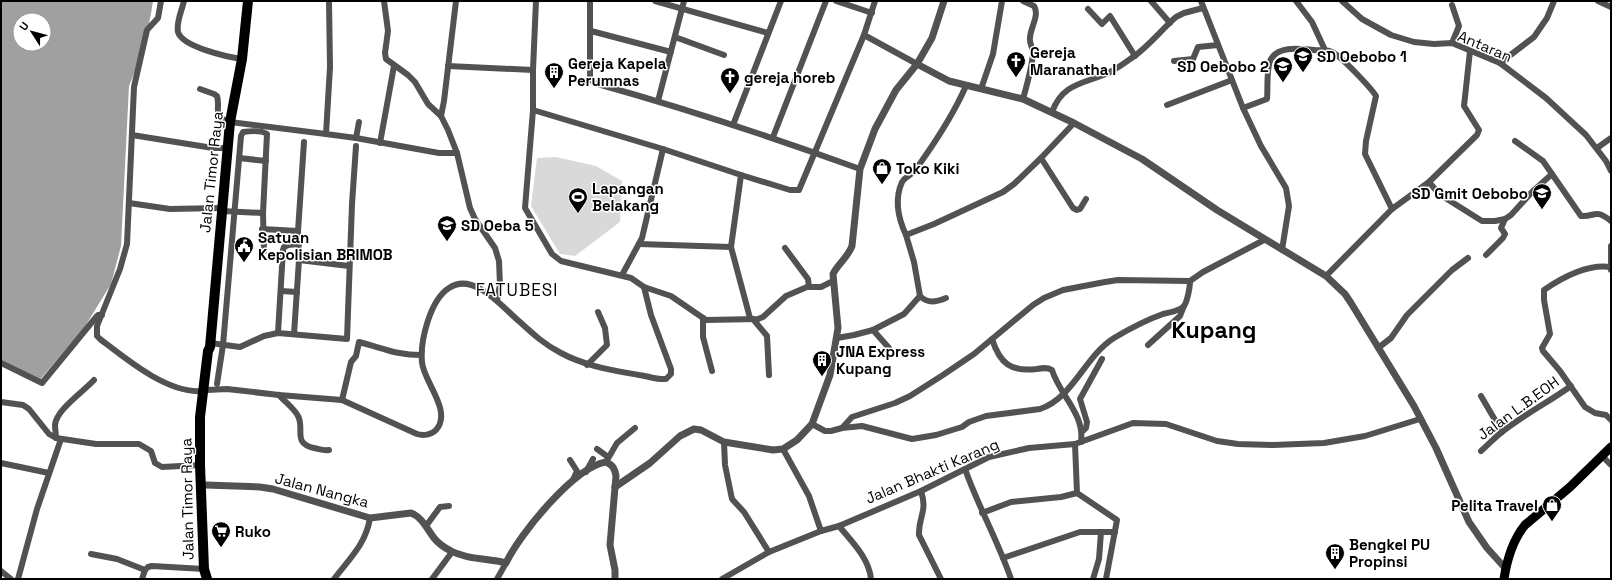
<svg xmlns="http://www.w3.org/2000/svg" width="1612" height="580" font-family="'Space Grotesk',sans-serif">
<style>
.green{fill:#d9d9d9}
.water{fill:#a0a0a0;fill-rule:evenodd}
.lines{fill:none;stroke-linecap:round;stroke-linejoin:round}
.minor{stroke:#525252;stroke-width:6}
.tertiary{stroke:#525252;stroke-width:7}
.primary{stroke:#000;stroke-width:9}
.trunk{stroke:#000;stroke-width:10}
.labels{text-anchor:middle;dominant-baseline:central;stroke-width:3;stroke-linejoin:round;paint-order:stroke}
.street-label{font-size:15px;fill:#000;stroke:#fff}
.poi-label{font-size:15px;font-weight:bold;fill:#000;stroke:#fff;text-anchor:start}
.quarter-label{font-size:17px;letter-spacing:1px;fill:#000;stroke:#fff}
.town-label{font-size:23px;font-weight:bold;fill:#000;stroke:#fff}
</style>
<rect width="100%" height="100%" fill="#fff"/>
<path class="green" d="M556,157L596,166L622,181L620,222L575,256L560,254L531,206L537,158Z"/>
<path class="water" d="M1,1H153C149,30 141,58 129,86L121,246L111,284L84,328L38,382L1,363ZM20,20H44V44H20Z"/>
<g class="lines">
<g class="minor">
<path d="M161,1L158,18L147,30L134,87L127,244L120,269L97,326V336L100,339C126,359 168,394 202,391"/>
<path d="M184,1C182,10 176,22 178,32C182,47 228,57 242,59"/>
<path d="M329,1L330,67L326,134L356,138L359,122"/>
<path d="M384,1L388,31L385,53L386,59L408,75L415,82L428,104L441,116L448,130L457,153L470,208L475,219L495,248L499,261L500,285L497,300"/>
<path d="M536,1L533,70V110L525,208L552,254L561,261L631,278L644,287L671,296L706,320L758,319L763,317L786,296L807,287H821L833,281"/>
<path d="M590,1V78L594,83C684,108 772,137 860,169"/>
<path d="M655,1L768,33"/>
<path d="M836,1L872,13"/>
<path d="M1151,1L1170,23"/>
<path d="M1201,1L1243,108L1261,146L1286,188L1289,206L1282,250"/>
<path d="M1296,1L1312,22L1325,50"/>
<path d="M1342,1L1362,19L1391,35L1414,42L1434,44L1452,43L1500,63L1546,98L1586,135L1606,161L1611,171"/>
<path d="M1598,1L1611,7"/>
<path d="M1088,9L1102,24L1110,16L1135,56"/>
<path d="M591,31L671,52"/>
<path d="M864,35L917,64"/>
<path d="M675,37L724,55"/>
<path d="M1452,43L1459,26L1452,5"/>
<path d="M1174,61L1193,59L1198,47L1218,45"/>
<path d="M1500,63L1534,37L1547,18L1554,1"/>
<path d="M448,66L533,70"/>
<path d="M200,89L214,94L217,96C221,109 211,116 230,122L326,134"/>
<path d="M981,89L993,54L1002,1"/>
<path d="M1023,99C1027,84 1032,68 1033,53C1033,48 1029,43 1030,38C1030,28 1040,15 1034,6L1023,1"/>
<path d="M658,101L684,1"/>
<path d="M1167,105L1232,80"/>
<path d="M1243,108L1267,99C1268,90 1266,67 1271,59C1279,45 1301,49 1314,50C1320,51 1327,49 1332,52C1341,56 1371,88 1376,96L1366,141L1365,154L1392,209"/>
<path d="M533,110L663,149L741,175L790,190H799L864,35L875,1"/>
<path d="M1052,112C1063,82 1085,84 1110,72C1118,68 1126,62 1133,57C1149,46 1161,30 1176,17L1184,13L1203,8"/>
<path d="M441,116L444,101L456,1"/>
<path d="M733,125L781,1"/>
<path d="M132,135L213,148H228"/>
<path d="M773,137L826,1"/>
<path d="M356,138L439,153H457"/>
<path d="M1515,141L1543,161L1552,174"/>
<path d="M304,142L298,231L299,260L349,266"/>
<path d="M380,143L394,66"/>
<path d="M1597,148L1611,138"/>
<path d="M239,158L266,161"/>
<path d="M1041,158L1073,208L1077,210L1080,209L1086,199"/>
<path d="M1429,182L1439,194L1482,221H1495L1505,219L1511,215L1532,192L1552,174L1581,216C1596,217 1594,208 1611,221"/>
<path d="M129,203L170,209L222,208"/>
<path d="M222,211L263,213"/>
<path d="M262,229L298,231"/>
<path d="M906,235C898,218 894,200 902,182C904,178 908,177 911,174C915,170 918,166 921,162C938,138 954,113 966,86"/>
<path d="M639,244L731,247L750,318"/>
<path d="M731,247L741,175"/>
<path d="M785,248L808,279L809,287"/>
<path d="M1486,255L1503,238L1505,234L1501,228L1505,219"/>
<path d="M1610,267C1587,264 1563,277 1544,290V300L1550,334L1542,348L1543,351L1560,371L1585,407L1595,413L1606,415L1611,420"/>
<path d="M1611,270V246"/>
<path d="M622,275L642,238L663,149"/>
<path d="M1326,276L1392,209L1429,182L1477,135L1479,130L1464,106L1470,51"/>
<path d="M281,291L297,292"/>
<path d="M946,298C936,302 928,304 920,296L914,262L906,235L934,224L1003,192L1014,184L1041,158L1074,123"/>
<path d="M703,318V337L712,371"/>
<path d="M753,319L767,336L769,375"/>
<path d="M873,330L904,314L920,296"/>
<path d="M278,333L283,250L284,247L288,245L299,244"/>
<path d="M294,334L299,260"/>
<path d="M837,338L854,335L873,330L889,348"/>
<path d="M992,339C1000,364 1011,372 1037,369C1042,368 1047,367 1052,370C1059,394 1085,414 1081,442"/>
<path d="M210,343L240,347L264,336L278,333L347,339L352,204L356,146"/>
<path d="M1148,345L1180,316L1184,306"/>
<path d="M1378,348L1391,338L1407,315L1452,270L1468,258"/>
<path d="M1,363L42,383L97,316L98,315H102"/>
<path d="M587,365L607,345L605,328L598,312"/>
<path d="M217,384L223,345L241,136L243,132C250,131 261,130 267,134L263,213L264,251"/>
<path d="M207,390L227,389L279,395L342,400L417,434C423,436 431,435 436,430C453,411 423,381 422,362C420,341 430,300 449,288C474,271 503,308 520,322C533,334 545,345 561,353C585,366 612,370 639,375C648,376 657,380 666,379L671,374V369L651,315L644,287"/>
<path d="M279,395C285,402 294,408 298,416C305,429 292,443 314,448C319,449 324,451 329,450"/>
<path d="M1481,396L1502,432"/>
<path d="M342,400L351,362L356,356L359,342C383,348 396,355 421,355"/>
<path d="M1,402L23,405L29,409L49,434L56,438L96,444H139L151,451L155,463L162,467L200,465"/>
<path d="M812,424L825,431H831L842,428L862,426L912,439L936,435L962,427L969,422L986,416L1040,409C1074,397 1084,357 1114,338C1129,329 1146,320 1163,314C1170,312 1177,312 1183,307C1187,304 1190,287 1190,281"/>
<path d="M842,428L852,417L895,403L910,396L943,375L974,354L1033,305L1044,298L1063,290L1105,282L1118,280L1190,281L1203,272L1264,240"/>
<path d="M1083,431L1086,428L1087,422L1080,399L1102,359"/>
<path d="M56,438C56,434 55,429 55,425C56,410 83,392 94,380"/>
<path d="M724,442L725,465L732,499L744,512L769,552"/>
<path d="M1075,444L1077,493"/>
<path d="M597,449L608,457"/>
<path d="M783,449L809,496L821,531"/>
<path d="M1481,451C1488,445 1494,438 1502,432C1523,415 1549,402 1571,386"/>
<path d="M1602,456L1611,465"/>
<path d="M570,460L577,471L573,480"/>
<path d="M606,462L617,443L635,428"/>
<path d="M1,463L49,473"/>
<path d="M965,469C978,506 998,541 1011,579"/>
<path d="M586,472L593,459"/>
<path d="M921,491C928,512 918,517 919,535L941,579"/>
<path d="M982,513L1011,502L1061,497L1077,493L1117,520L1106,579"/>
<path d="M426,526L440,507L449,506"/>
<path d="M839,526C852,542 869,558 871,579"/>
<path d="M91,554L117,559L145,570L142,579"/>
<path d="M1003,558L1080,532H1115"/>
<path d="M145,570L148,567L152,566L204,569"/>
<path d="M1,571L11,579"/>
<path d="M18,579L37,509L61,439"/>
<path d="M334,579C349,559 366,544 370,518"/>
<path d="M432,579L452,552"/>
<path d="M497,579L506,563"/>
<path d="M722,579L769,552L821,531L839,526L921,491L989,457L1029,448L1075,444L1133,423L1166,424L1217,441L1238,444L1273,445L1324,443L1365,436L1420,419"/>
<path d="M1093,579L1099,559L1101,532"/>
</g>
<g class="tertiary">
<path d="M917,64L949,81L1023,99L1074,123L1142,159L1217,210L1326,276L1345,294L1351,303L1414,406L1436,448L1469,522L1487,548L1506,569"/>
<path d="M206,485L260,487L273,489L370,518L411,513C422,517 427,529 434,538C438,543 445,548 451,551C468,560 488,558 506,563C519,535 574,467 606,462C613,465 615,469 616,476L610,545L615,570V579"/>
<path d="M615,487L650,463L680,436L694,429L701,430L724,442L773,450L783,449L797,440L812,424L830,375L838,328L833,274C838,264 848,257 852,246L860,169L875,129L896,90L917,64L932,38L944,1"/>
</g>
<path class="primary" d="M1504,579C1507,559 1512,541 1525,525L1570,487L1611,447"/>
<path class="trunk" d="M207,579L204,569L200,465V417L208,351L210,347L230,122L242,59L248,1"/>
</g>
<defs>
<symbol id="school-pin" viewBox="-11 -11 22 30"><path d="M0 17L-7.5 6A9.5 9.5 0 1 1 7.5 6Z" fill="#000" stroke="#fff"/><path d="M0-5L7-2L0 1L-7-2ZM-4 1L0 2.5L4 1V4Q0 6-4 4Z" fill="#fff"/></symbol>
<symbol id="church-pin" viewBox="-11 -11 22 30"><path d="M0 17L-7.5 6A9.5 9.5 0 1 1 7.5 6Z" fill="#000" stroke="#fff"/><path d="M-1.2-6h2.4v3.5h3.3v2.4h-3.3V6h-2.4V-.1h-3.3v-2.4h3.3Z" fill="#fff"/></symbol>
<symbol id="building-pin" viewBox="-11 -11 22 30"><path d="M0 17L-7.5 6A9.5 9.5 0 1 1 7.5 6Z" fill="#000" stroke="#fff"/><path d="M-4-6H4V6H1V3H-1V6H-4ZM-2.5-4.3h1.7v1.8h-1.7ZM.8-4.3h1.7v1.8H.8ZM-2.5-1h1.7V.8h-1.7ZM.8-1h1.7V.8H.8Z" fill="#fff"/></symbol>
<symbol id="shop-pin" viewBox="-11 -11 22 30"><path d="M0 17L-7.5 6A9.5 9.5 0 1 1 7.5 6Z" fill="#000" stroke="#fff"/><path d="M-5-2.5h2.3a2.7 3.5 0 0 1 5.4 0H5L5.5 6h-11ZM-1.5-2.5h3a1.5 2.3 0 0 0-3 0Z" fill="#fff"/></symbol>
<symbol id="stadium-pin" viewBox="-11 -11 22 30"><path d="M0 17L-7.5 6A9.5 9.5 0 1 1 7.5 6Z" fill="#000" stroke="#fff"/><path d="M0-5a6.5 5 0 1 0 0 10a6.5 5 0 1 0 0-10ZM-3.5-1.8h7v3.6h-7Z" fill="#fff"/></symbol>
<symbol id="civic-pin" viewBox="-11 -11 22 30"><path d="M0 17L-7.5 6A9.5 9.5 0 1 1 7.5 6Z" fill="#000" stroke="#fff"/><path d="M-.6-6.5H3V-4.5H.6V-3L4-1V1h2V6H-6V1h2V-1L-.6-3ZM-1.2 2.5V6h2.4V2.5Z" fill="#fff"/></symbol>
<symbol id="supermarket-pin" viewBox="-11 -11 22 30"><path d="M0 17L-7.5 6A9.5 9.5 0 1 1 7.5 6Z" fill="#000" stroke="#fff"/><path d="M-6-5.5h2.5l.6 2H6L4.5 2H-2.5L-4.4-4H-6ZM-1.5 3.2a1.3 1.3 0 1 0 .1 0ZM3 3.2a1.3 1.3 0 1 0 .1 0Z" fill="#fff"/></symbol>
</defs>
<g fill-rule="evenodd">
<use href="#school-pin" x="1292" y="45" width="22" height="30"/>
<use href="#church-pin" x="1005" y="50" width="22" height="30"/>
<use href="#school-pin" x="1272" y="55" width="22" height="30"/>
<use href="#building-pin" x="543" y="61" width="22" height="30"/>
<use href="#church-pin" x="719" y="66" width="22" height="30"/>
<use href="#shop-pin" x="871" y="157" width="22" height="30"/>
<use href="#school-pin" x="1531" y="182" width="22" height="30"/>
<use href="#stadium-pin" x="567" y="186" width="22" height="30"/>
<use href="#school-pin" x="436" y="214" width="22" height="30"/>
<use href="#civic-pin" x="233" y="235" width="22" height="30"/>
<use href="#building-pin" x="811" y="349" width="22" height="30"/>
<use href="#shop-pin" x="1541" y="494" width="22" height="30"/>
<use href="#supermarket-pin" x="210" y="520" width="22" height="30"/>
<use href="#building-pin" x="1324" y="542" width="22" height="30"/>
</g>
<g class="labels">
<g class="street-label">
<text transform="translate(1485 46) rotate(23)">Antaran</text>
<text transform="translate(211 172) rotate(-84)">Jalan Timor Raya</text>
<text transform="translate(1518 408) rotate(-36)">Jalan L.B.EOH</text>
<text transform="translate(932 471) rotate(-23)">Jalan Bhakti Karang</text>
<text transform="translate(322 490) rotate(15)">Jalan Nangka</text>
<text transform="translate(187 499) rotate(-91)">Jalan Timor Raya</text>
</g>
<g class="poi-label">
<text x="1030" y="52">Gereja<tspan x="1030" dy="17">Maranatha I</tspan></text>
<text x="1317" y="56">SD Oebobo 1</text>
<text x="568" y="63">Gereja Kapela<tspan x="568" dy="17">Perumnas</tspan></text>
<text x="1269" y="66" text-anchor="end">SD Oebobo 2</text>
<text x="744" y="77">gereja horeb</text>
<text x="896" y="168">Toko Kiki</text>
<text x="592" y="188">Lapangan<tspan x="592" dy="17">Belakang</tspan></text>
<text x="1528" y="193" text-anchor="end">SD Gmit Oebobo</text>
<text x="461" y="225">SD Oeba 5</text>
<text x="258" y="237">Satuan<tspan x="258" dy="17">Kepolisian BRIMOB</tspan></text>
<text x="836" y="351">JNA Express<tspan x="836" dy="17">Kupang</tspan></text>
<text x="1538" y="505" text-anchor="end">Pelita Travel</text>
<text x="235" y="531">Ruko</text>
<text x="1349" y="544">Bengkel PU<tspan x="1349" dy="17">Propinsi</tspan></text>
</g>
<g class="quarter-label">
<text x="517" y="290">FATUBESI</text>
</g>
<g class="town-label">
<text x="1214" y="330">Kupang</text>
</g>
</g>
<rect width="1612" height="580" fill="none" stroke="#000000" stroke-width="4"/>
<g transform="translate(32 32) rotate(306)"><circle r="19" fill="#ffffff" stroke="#999999"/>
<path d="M0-3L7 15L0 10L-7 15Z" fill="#000000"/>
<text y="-6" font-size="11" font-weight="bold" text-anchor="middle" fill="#000000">U</text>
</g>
</svg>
